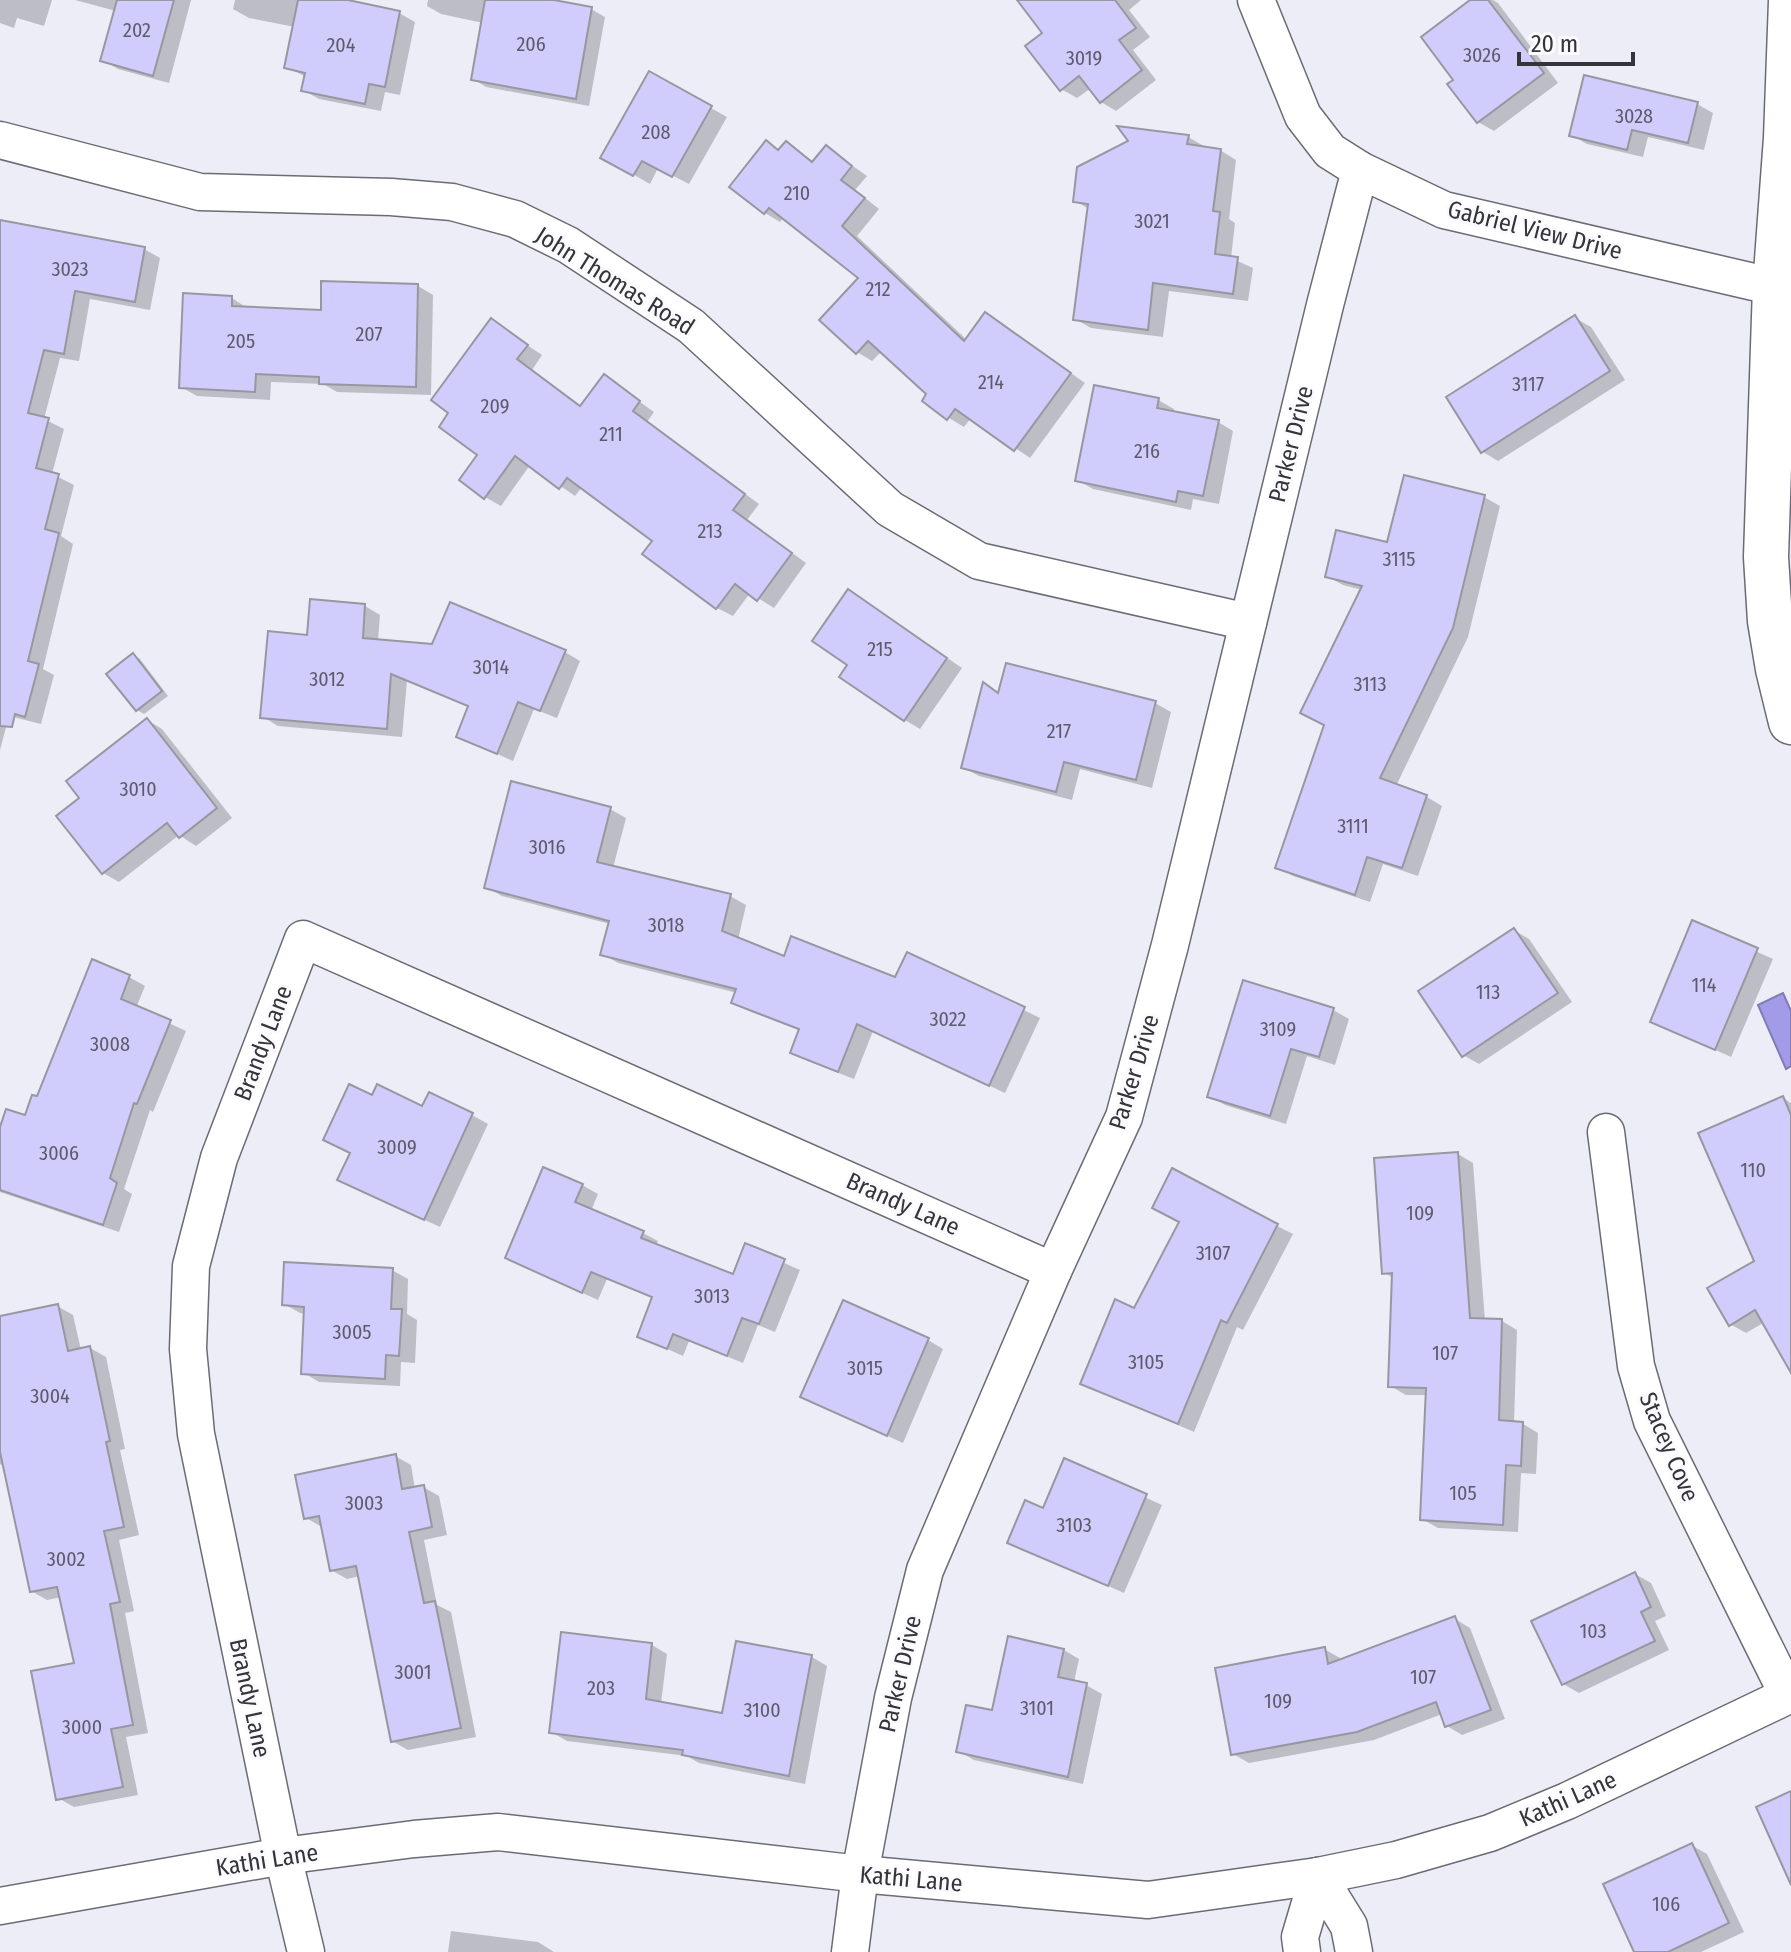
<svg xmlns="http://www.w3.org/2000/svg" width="1791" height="1952" font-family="'Fira Sans Condensed',sans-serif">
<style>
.water{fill:#a29be7;stroke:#817cb3;stroke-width:2}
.shadow{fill:#0003}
.building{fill:#d0cdfd;stroke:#9797a1;stroke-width:2}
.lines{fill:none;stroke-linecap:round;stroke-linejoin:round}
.street-casing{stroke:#6b6b74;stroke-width:39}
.secondary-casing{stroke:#6b6b74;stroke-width:47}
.street{stroke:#fff;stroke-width:36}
.secondary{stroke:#fff;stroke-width:44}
.labels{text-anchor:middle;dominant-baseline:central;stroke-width:6;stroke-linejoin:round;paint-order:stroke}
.number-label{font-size:20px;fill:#5c5b6a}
.street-label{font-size:24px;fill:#353539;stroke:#fbfbff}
</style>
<rect width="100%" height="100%" fill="#ededf7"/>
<path class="water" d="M1783,993L1791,1011V1066L1786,1069L1758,1005Z"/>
<g class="shadow">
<path d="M0,0H52L44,26L17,18L14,28L0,23Z"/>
<path d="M75,0H191L169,83L118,69L103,60L116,11Z"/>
<path d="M235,0H338L399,13L415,22L400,95L385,92L381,111L319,99L303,90L306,77L287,67L295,27L249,18L233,9Z"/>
<path d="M428,0H543L591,9L605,17L589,106L486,87L473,79L483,23L441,14L427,6Z"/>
<path d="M1020,0H1141L1129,10L1150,37L1133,50L1156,80L1116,111L1101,102L1091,88L1077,98L1061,89L1045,33Z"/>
<path d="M1474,0H1493L1498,3L1558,83L1494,131L1478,122L1455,80Z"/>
<path d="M650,74L727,117L689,184L658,168L650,184L603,157Z"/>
<path d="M1697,104L1713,113L1704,150L1648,137L1643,157L1587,144L1571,135Z"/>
<path d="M1188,137L1204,146L1203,148L1220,150L1236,160L1229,219L1235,223L1231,258L1253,268L1248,301L1169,291L1163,337L1091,328L1075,319L1089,209L1075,201Z"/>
<path d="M766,143L780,151L786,143L814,162L826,147L867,176L855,190L879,209L857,236L967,340L1001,324L1085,383L1030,458L971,418L964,427L949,418L924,401L929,394L882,351L872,361L857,352L861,278L784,217L780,222L765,213Z"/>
<path d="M0,222L144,249L160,258L150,310L90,299L79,361L60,358L44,419L64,429L52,474L74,485L61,536L73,544L43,669L54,675L41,724L9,716L0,750Z"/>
<path d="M418,286L433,295L431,395L337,392L323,384L271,382L270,400L197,396L181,387L232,298L247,308L323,312Z"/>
<path d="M1575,318L1591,327L1625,380L1498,461L1483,452Z"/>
<path d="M491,321L542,355L532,370L582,407L605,377L654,412L647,422L759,504L747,520L806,563L774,608L750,593L733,616L717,608L645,553L654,540L582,487L575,496L530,465L501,506L485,497L480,454L451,412Z"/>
<path d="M1158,400L1174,409L1173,413L1218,422L1233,431L1219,504L1193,499L1191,510L1093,489L1077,480Z"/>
<path d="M1484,497L1500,506L1468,637L1396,786L1427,797L1442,806L1418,876L1383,864L1370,902L1293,876L1278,867L1326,725L1362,590L1343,585L1327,576Z"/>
<path d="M864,601L962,668L920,729L905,720L850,664Z"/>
<path d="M365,606L380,615L378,641L565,652L580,661L557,718L534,709L513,761L458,736L470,707L407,681L402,737L278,726L263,717L309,637Z"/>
<path d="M133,655L140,659L168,696L144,714L137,710Z"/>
<path d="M1000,694L1155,703L1171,712L1152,788L1080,769L1072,800L979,776L964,768Z"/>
<path d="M147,720L162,729L232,818L196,846L179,835L119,882L103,873L82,798Z"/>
<path d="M610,809L626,818L613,868L730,896L746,905L738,940L785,958L896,979L908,954L1040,1018L1005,1093L873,1031L854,1079L808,1061L792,1052L801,1031L749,1011L733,1002L737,993L618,963L603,954L610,924L502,896L486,887Z"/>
<path d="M1693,923L1773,959L1731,1057L1652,1021Z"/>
<path d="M1514,930L1529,939L1572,1002L1479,1064L1463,1055Z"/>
<path d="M129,977L145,986L136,1008L186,1031L153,1112L150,1110L124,1189L132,1194L119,1232L0,1192V1133L26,1118Z"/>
<path d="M1333,1010L1349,1019L1335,1065L1307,1056L1286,1124L1225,1105L1209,1096Z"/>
<path d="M373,1097L472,1115L488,1124L440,1227L355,1188Z"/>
<path d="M1783,1098L1791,1103V1369L1765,1322L1746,1333L1730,1324L1757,1262Z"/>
<path d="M1458,1154L1473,1163L1485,1321H1502L1517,1330L1514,1423L1523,1424L1538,1433L1536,1474L1521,1473L1518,1532L1438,1528L1422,1519L1428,1395H1406L1390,1386L1394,1278L1384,1273Z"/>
<path d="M582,1185L598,1194L591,1211L643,1233L658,1241L656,1246L734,1276L746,1246L800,1270L775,1332L758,1325L743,1363L689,1341L683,1356L639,1336L654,1298L607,1279L598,1300L523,1266Z"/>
<path d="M1277,1226L1293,1234L1243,1330L1237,1327L1194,1432L1082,1383L1135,1310Z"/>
<path d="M392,1270L408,1279L407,1314L417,1320L415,1363L401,1362L400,1386L319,1382L304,1373L306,1314L300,1313L284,1304Z"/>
<path d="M57,1306L73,1315L81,1350L90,1348L106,1357L125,1449L120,1450L139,1535L119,1540L134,1611L125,1613L148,1733L126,1737L138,1795L74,1807L58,1798L76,1664L62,1597L47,1600L31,1591L5,1467L0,1464V1318Z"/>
<path d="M928,1340L943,1349L903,1443L803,1397Z"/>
<path d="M395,1456L411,1465L415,1489L423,1487L439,1496L447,1535L424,1540L437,1605L451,1612L476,1737L408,1750L392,1741L360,1576L347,1579L331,1570L322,1527L306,1518Z"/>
<path d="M1065,1461L1162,1505L1124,1593L1009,1542L1044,1510Z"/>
<path d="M1635,1574L1651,1583L1666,1616L1655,1621L1669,1650L1579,1693L1563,1684Z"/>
<path d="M1455,1619L1470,1628L1505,1719L1462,1735L1447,1726L1442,1714L1374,1740L1249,1763L1233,1754L1324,1649L1340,1658L1341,1662Z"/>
<path d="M563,1634L652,1645L667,1654L661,1704L724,1716L738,1643L812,1657L827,1666L805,1784L699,1763L687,1756L567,1741L551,1732Z"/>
<path d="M1064,1650L1079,1659L1074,1682L1086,1685L1102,1694L1083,1784L974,1760L958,1751L994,1713Z"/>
<path d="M1691,1845L1707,1854L1744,1932L1701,1952H1637Z"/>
<path d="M451,1931L538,1942L554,1952H448Z"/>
</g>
<g class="building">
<path d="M117,0H174L153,76L100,61Z"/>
<path d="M298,0H348L400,11L385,87L369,84L365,104L301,91L305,73L284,68Z"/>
<path d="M485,0H554L592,7L576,99L471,80Z"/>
<path d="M1017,0H1115L1136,28L1119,40L1142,70L1100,103L1079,76L1060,91L1025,46L1042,33Z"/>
<path d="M1470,0H1488L1544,73L1477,123L1447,84L1453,80L1421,37Z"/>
<path d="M649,71L712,106L672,177L642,161L633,176L600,158Z"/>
<path d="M1584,75L1698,102L1688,143L1632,130L1627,150L1569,136Z"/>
<path d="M1117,126L1189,135L1187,144L1221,149L1213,211L1220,212L1215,254L1238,257L1233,294L1153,283L1148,330L1073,320L1088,204L1073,202L1077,167L1128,141Z"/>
<path d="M766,140L778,150L786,141L812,162L826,145L852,166L841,180L865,198L842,226L964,341L985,312L1071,373L1014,451L955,409L947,420L922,401L926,394L868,341L856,354L819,320L858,278L769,208L764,214L729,187Z"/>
<path d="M0,220L145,247L135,302L75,291L64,354L44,350L28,413L49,418L36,468L59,474L45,529L59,533L28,661L39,664L25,717L15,714L12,727L0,726Z"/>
<path d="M321,281L418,284L416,387L319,384V377L256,374L255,392L179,388L183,293L232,296V306L321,310Z"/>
<path d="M1575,315L1610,371L1481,453L1446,397Z"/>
<path d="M491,318L528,345L517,359L580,406L604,374L640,401L633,411L745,494L733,510L792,553L757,601L735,584L716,609L642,554L652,541L567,478L559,489L515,456L484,499L459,480L477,455L439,427L448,413L431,400Z"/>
<path d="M1094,385L1159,398L1157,408L1219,420L1203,496L1178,491L1176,502L1075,481Z"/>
<path d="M1404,475L1485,495L1453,628L1380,778L1427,795L1402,868L1367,857L1355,895L1275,868L1324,725L1300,713L1362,586L1325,577L1336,530L1387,542Z"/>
<path d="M848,589L947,658L904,721L839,677L847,665L812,641Z"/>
<path d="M310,599L365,604L363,638L432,644L450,602L566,650L540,711L518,702L497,754L456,737L468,706L391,674L387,729L260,718L268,631L307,635Z"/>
<path d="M133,653L162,691L136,711L106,674Z"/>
<path d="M1006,663L1156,701L1136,780L1064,762L1056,792L961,768L983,682L998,693Z"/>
<path d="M147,718L217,808L179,838L167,823L102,874L56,816L79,798L66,781Z"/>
<path d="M511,781L611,807L597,862L731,894L722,931L784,956L791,936L895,977L907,952L1025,1007L989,1086L857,1024L838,1072L790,1053L799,1029L731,1003L736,989L600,955L609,921L484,888Z"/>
<path d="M1692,920L1758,948L1715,1050L1650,1022Z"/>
<path d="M1514,928L1558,993L1462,1057L1418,991Z"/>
<path d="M92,959L130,975L121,999L171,1020L137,1104L134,1103L110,1178L117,1183L103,1225L0,1190V1127L6,1109L25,1115L32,1095L37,1096Z"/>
<path d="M1243,980L1334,1008L1319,1057L1291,1049L1270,1116L1207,1097Z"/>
<path d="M349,1084L372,1095L377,1084L422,1106L429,1092L473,1113L424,1220L337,1180L350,1153L323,1140Z"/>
<path d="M1783,1096L1791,1115V1373L1755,1310L1729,1326L1707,1288L1754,1261L1698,1133Z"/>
<path d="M1458,1152L1470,1318L1502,1319L1499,1420L1523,1422L1521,1466L1506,1465L1503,1525L1420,1520L1426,1388L1388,1387L1392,1273L1382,1274L1374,1158Z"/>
<path d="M543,1167L583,1184L575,1202L644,1231L641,1238L733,1274L745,1243L785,1259L759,1324L742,1318L727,1356L673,1334L667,1349L637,1337L652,1297L591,1272L582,1293L505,1258Z"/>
<path d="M1172,1168L1278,1224L1227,1323L1221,1320L1178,1424L1080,1384L1115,1299L1134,1308L1179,1222L1152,1208Z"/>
<path d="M284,1262L393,1268L391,1309H402L399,1356L386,1355L385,1379L301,1374L304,1307L282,1305Z"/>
<path d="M843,1300L929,1338L887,1436L800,1397Z"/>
<path d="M58,1304L68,1351L90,1346L110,1441L106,1442L124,1527L104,1531L120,1602L110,1604L133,1725L111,1729L123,1787L56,1800L31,1671L74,1663L57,1587L30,1592L0,1452V1316Z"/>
<path d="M396,1454L402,1489L424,1485L432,1527L409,1532L424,1603L435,1601L461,1728L391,1742L356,1566L330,1571L319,1516L304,1519L295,1475Z"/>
<path d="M1064,1458L1147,1494L1108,1586L1007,1543L1025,1500L1043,1508Z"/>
<path d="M1635,1572L1651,1607L1641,1612L1655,1641L1562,1685L1531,1621Z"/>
<path d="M1455,1616L1491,1710L1445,1727L1436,1702L1357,1732L1231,1755L1215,1668L1325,1647L1328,1664Z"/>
<path d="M561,1632L652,1643L646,1699L722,1713L736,1641L812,1655L789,1776L682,1755L683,1750L549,1733Z"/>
<path d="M1008,1636L1064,1649L1058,1677L1087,1683L1068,1777L956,1752L966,1705L992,1710Z"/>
<path d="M1791,1791V1885L1756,1807Z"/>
<path d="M1692,1843L1729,1923L1668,1952H1634L1603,1884Z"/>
</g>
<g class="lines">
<defs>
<g id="street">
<path d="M1256,0L1303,116L1330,151L1360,170L1444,210L1775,287"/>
<path d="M0,140L200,192L391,197L452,202L515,219L568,245L691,326L890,509L979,561L1248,622"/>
<path d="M1606,1132L1636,1366L1652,1421L1788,1695"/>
<path d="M1318,1876L1349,1926L1354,1952"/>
<path d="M0,1906L283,1856L414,1839L498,1832L860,1874L1148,1900L1318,1876L1396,1860L1490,1833L1567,1801L1791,1694"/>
<path d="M306,1952L283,1856L196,1434L188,1349L191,1266L219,1158L303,939L1053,1271"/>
<path d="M850,1952L860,1874L893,1698L925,1570L1053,1271L1124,1117L1170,945L1325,305L1360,170"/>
<path d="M1302,1952L1300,1937L1318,1876"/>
</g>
<path id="secondary" d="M1791,1L1786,138L1775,287L1766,557L1770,621L1778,669L1791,722"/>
</defs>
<use href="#street" class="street-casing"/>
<use href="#secondary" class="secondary-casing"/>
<use href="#street" class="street"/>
<use href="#secondary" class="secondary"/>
</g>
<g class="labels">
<g class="number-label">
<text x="137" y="30">202</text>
<text x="531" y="44">206</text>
<text x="341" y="45">204</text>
<text x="1482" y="55">3026</text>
<text x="1084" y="58">3019</text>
<text x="1634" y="116">3028</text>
<text x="656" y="132">208</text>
<text x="797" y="193">210</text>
<text x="1152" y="221">3021</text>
<text x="70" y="269">3023</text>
<text x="878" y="289">212</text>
<text x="369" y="334">207</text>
<text x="241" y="341">205</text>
<text x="991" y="382">214</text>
<text x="1528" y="384">3117</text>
<text x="495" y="406">209</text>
<text x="611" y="434">211</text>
<text x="1147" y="451">216</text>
<text x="710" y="531">213</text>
<text x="1399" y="559">3115</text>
<text x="880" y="649">215</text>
<text x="491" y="667">3014</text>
<text x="327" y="679">3012</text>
<text x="1370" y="684">3113</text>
<text x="1059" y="731">217</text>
<text x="138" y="789">3010</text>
<text x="1353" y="826">3111</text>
<text x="547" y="847">3016</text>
<text x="666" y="925">3018</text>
<text x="1704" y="985">114</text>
<text x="1488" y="992">113</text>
<text x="948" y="1019">3022</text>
<text x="1278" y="1029">3109</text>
<text x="110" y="1044">3008</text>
<text x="397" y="1147">3009</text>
<text x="59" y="1153">3006</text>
<text x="1753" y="1170">110</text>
<text x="1420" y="1213">109</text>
<text x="1213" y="1253">3107</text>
<text x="712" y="1296">3013</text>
<text x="352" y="1332">3005</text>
<text x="1445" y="1353">107</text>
<text x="1146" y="1362">3105</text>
<text x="865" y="1368">3015</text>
<text x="50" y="1396">3004</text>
<text x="1463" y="1493">105</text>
<text x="364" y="1503">3003</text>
<text x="1074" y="1525">3103</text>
<text x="66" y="1559">3002</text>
<text x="1593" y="1631">103</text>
<text x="413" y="1672">3001</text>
<text x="1423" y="1677">107</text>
<text x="601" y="1688">203</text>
<text x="1278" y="1701">109</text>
<text x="1037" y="1708">3101</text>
<text x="762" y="1710">3100</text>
<text x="82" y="1727">3000</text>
<text x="1666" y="1904">106</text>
</g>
<g class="street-label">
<text transform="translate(1535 230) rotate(14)">Gabriel View Drive</text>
<text transform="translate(615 281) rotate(32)">John Thomas Road</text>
<text transform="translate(1291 444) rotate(-76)">Parker Drive</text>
<text transform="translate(263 1043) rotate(-69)">Brandy Lane</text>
<text transform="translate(1134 1072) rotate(-73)">Parker Drive</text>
<text transform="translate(903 1204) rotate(24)">Brandy Lane</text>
<text transform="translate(1669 1447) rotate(67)">Stacey Cove</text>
<text transform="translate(900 1674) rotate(-77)">Parker Drive</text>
<text transform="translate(250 1698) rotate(78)">Brandy Lane</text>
<text transform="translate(1568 1799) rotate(-24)">Kathi Lane</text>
<text transform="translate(267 1860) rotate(-9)">Kathi Lane</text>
<text transform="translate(911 1879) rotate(5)">Kathi Lane</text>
</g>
</g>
<path d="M1519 52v12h114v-12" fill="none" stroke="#353539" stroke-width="4"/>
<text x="1531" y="52" font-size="24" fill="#353539" stroke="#fbfbff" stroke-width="6" paint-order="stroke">20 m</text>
</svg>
